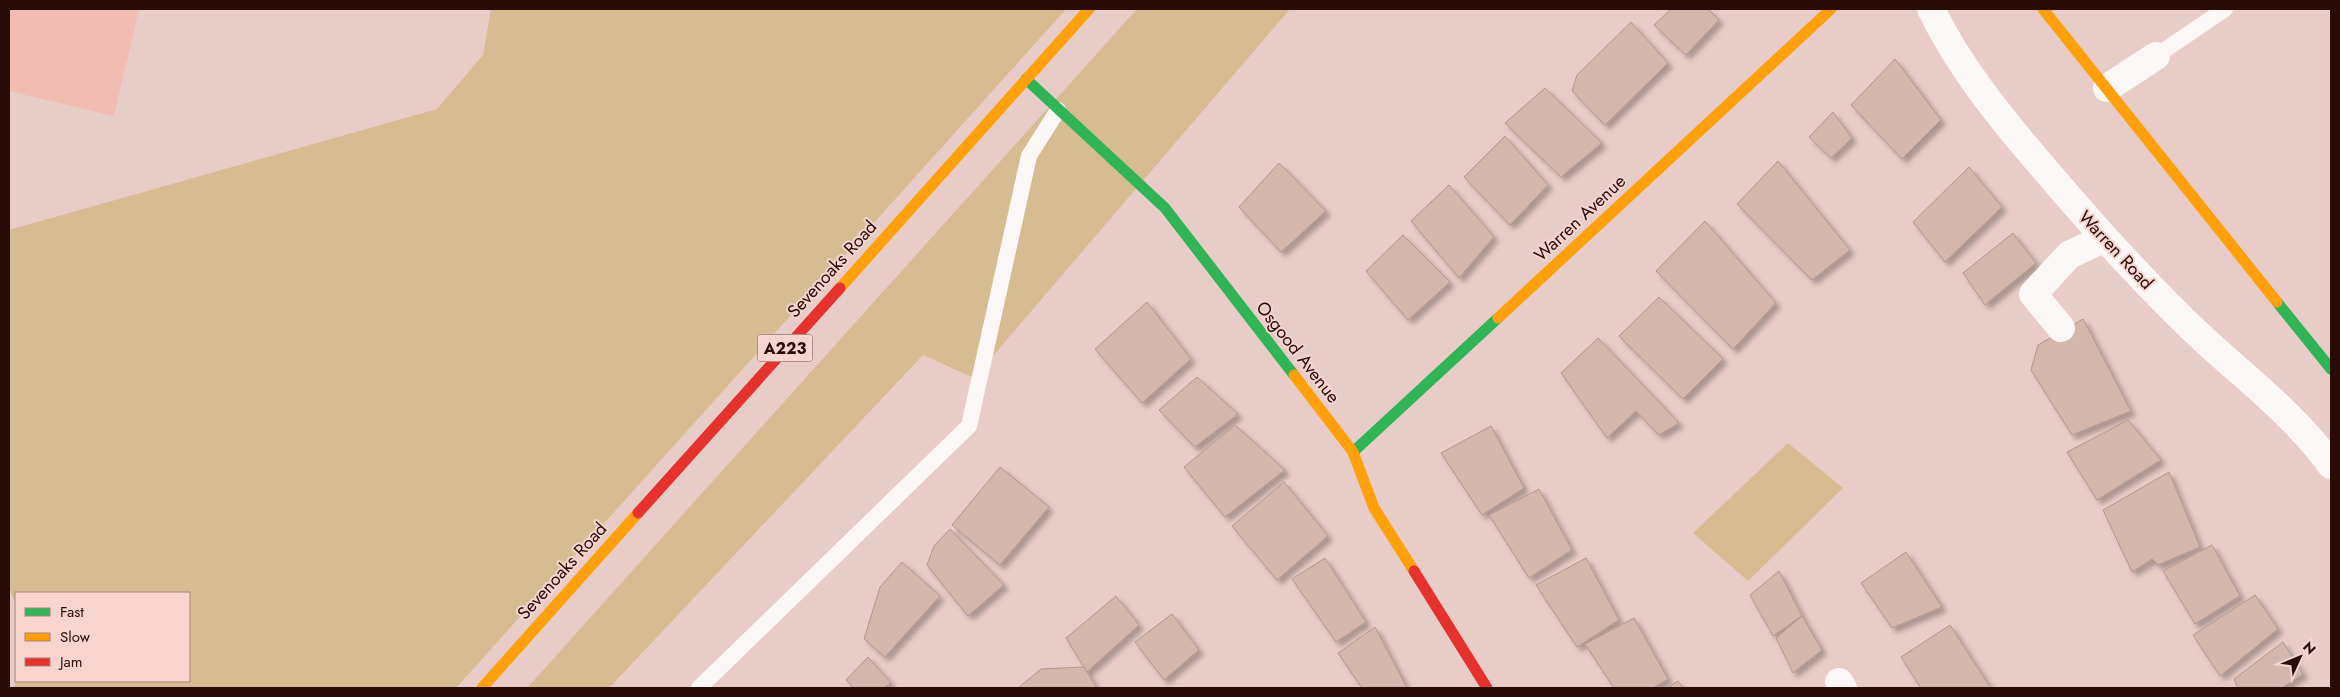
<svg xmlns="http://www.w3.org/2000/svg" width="2340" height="697" font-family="Jost,sans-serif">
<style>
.built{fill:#f2bcb3}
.green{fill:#d7bc91}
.building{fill:#d4b7ac;stroke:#b0968c;filter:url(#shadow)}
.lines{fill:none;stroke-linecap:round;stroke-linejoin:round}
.lane{stroke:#fcf7f7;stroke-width:16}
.street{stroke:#fcf7f7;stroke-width:28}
.fast{stroke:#30b455;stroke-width:11}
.slow{stroke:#ff9f0a;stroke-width:11}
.jam{stroke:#e5322d;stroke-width:11}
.labels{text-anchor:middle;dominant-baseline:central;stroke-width:4;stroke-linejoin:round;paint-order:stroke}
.shield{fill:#f7d4cd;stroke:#674843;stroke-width:1}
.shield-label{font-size:16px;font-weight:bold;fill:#290c08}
.street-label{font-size:18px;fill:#290c08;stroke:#f7d4cd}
</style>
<defs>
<filter id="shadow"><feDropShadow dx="4.5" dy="4.5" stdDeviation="2.5" flood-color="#0004"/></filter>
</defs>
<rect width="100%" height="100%" fill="#e8ccc7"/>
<path class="built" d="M9,9H139L114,116L9,91Z"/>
<g class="green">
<path d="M491,9H1066L456,688H13L17,681H189V593H16V605L9,589V230L437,109L483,55Z"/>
<path d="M1137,9H1290L974,378L923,355L609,688H527Z"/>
<path d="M1788,443L1843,488L1748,581L1693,533Z"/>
</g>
<g class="building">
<path d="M1671,9H1708L1719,20L1686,55L1654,25Z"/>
<path d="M1631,22L1668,63L1605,125L1572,91L1577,75Z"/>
<path d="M1895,59L1941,120L1902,159L1851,105Z"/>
<path d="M1545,88L1602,143L1561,177L1505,123Z"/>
<path d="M1833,112L1852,138L1831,158L1809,137Z"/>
<path d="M1505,136L1548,185L1510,225L1464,177Z"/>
<path d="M1778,161L1850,250L1812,280L1737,204Z"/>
<path d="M1279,163L1326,211L1281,252L1239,207Z"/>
<path d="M1969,167L2002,207L1945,262L1913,222Z"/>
<path d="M1449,185L1494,237L1459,278L1411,221Z"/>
<path d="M1705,221L1776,303L1733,349L1656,271Z"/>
<path d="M2013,233L2036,263L1985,305L1963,273Z"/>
<path d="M1403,235L1450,282L1408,320L1366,271Z"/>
<path d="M1659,297L1723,359L1683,399L1619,336Z"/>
<path d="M1147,302L1191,359L1142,403L1095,349Z"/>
<path d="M2083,319L2131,411L2072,435L2031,370L2038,345Z"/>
<path d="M1598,338L1679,423L1659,435L1636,411L1607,438L1561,373Z"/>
<path d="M1197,377L1238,414L1195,447L1159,410Z"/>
<path d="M2128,420L2161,460L2097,500L2067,452Z"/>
<path d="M1235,425L1285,470L1225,517L1184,467Z"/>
<path d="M1491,426L1524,488L1482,515L1441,453Z"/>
<path d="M1000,467L1049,507L1000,565L952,525Z"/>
<path d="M2169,472L2200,547L2158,565L2152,559L2132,572L2103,510Z"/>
<path d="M1284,482L1328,536L1277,580L1232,526Z"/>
<path d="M1539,489L1572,550L1529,578L1489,515Z"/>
<path d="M950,529L1004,585L968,616L927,565L934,546Z"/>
<path d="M2212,545L2240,596L2195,624L2163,571Z"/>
<path d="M1906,552L1942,607L1892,628L1861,583Z"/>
<path d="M1325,558L1366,622L1336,642L1292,579Z"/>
<path d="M1586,558L1619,620L1577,647L1536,585Z"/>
<path d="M902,562L940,596L885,657L864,639L880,587Z"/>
<path d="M1779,571L1802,616L1773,636L1750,595Z"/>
<path d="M2255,595L2278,629L2220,676L2193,635Z"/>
<path d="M1116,596L1139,625L1087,672L1066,638Z"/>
<path d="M1172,614L1199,650L1164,680L1135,642Z"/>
<path d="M1802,616L1822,650L1793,673L1776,638Z"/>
<path d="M1634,618L1668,679L1653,688H1614L1585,644Z"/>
<path d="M1950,625L1990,687L1988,688H1921L1901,657Z"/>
<path d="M1375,627L1407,688H1362L1338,653Z"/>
<path d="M2283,642L2303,674L2282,688H2238L2234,679Z"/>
<path d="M868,657L891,683L884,688H854L846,680Z"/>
<path d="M1084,667L1097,688H1018L1041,669Z"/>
<path d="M1678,681L1683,688H1667Z"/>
</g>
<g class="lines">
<g class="lane">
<path d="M2156,56L2225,9"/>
<path d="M699,688L969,426L1029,156L1058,110"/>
</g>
<g class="street">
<path d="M1931,9C1959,67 2000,117 2042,166C2092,225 2143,282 2199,335C2244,377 2295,415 2331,465"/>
<path d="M2107,88L2156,56"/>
<path d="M2061,328L2033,294L2069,255L2103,239"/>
<path d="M1839,682L1843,688"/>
</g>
<g class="fast">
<path d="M1026,79L1165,208L1294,375"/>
<path d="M2277,302L2331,369"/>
<path d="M1353,452L1498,318"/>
</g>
<g class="slow">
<path d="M2043,9L2277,302"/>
<path d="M840,288L1089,9"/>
<path d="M1498,318L1831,9"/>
<path d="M1294,375L1353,452L1374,508L1414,571"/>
<path d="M482,688L638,513"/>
</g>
<g class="jam">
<path d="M638,513L840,288"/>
<path d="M1414,571L1487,688"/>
</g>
</g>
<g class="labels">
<rect class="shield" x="757.5" y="334.5" width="55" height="27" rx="4"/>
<g class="shield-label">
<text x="785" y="348">A223</text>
</g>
<g class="street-label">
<text transform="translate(1580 218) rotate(-43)">Warren Avenue</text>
<text transform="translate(2116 250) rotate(47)">Warren Road</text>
<text transform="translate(832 269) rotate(-48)">Sevenoaks Road</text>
<text transform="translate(1298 352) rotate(52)">Osgood Avenue</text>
<text transform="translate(562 571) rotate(-48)">Sevenoaks Road</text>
</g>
</g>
<rect width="2340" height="697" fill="none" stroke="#290c08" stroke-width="20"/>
<rect x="15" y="592" width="175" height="90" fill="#f7d4cd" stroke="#a5847e"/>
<rect x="25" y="608" width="25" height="8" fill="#30b455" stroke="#a5847e"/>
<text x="60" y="617" font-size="15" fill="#290c08">Fast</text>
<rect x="25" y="633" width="25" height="8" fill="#ff9f0a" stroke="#a5847e"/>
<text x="60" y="642" font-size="15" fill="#290c08">Slow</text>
<rect x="25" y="658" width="25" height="8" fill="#e5322d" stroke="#a5847e"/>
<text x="60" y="667" font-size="15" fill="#290c08">Jam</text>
<g transform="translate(2300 657) rotate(46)" stroke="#f7d4cd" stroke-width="4" paint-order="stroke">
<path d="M0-4L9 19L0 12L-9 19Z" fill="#290c08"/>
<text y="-8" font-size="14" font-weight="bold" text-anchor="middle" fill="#290c08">N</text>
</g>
</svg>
